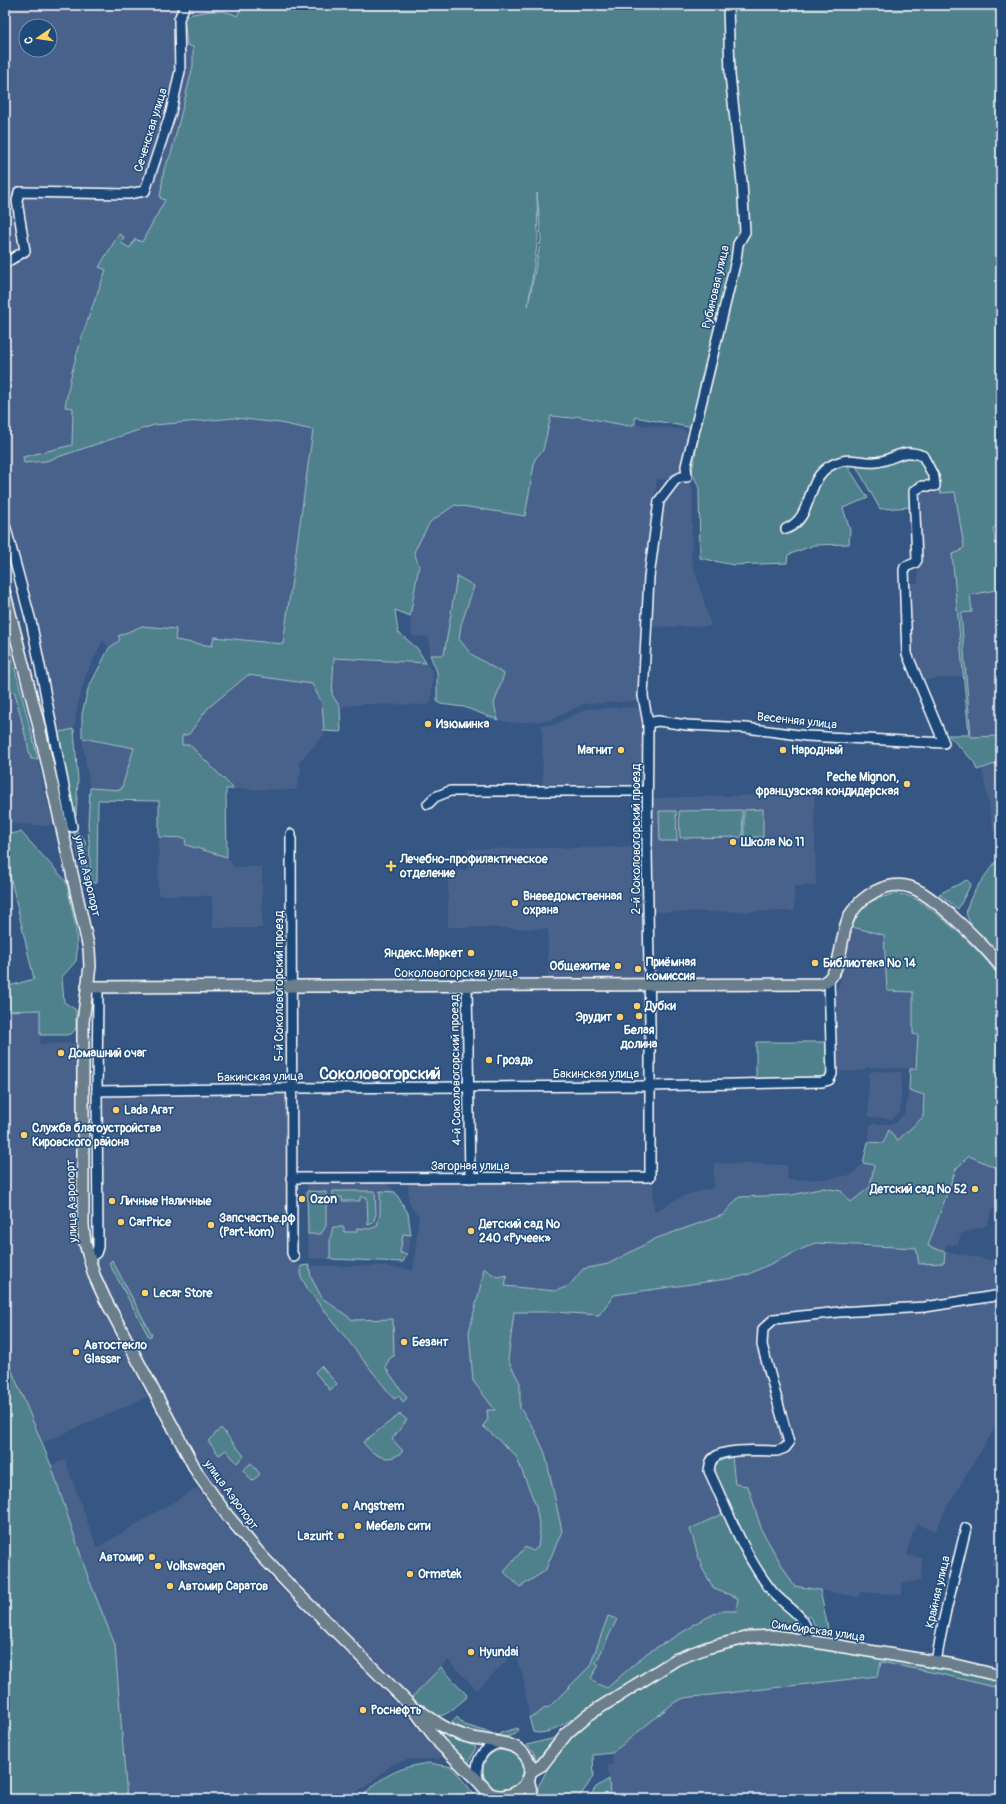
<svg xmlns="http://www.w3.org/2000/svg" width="1006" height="1804" font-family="Pangolin,sans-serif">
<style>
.built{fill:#4a628c;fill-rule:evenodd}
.green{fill:#4f818d;stroke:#a7c0c6;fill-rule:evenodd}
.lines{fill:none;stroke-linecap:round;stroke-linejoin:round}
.minor-casing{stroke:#fff;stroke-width:12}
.major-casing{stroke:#fff;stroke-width:14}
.minor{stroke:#1f4a7a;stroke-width:9}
.major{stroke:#6b7e8b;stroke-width:11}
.poi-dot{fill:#ffd166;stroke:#1f4a7a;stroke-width:1.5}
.labels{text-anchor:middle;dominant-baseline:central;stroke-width:3;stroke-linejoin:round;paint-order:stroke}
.street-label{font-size:12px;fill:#fff;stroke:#1f4a7a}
.poi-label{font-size:12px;font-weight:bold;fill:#fff;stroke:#1f4a7a;text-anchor:start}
.district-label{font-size:16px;font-weight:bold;fill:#fff;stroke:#1f4a7a}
</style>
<rect width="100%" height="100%" fill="#365683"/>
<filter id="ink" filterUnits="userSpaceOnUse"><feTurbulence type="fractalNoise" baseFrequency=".025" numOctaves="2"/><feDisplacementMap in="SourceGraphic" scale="8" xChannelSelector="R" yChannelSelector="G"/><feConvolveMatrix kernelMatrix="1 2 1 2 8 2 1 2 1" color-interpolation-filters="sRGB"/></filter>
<g filter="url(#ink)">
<g class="built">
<path d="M5,5H243L237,16L193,46V66L171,154L164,169L165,200L142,242L135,239L130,248L121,243L99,267L107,270L78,344L67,389L65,407L74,408L72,445L23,458L80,449L154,425L193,421L235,418L280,423L313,430L283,644L215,637L213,646L175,640L176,629L119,636L120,640L109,648L103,640L85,677L77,708L74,729L55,733L33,619L5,519ZM26,26H50V50H26Z"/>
<path d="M550,416L573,418L576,416L629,426L635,424L684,430L689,436L682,473L670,479H657L645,577L640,695L637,700L634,701L584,704L551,720L514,723L498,720L494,705L504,674L471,654L459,638L461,625L457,576L444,656L430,655L429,637L412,636L410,616L419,566L414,552L430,522L455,505L525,516L535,459L543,450Z"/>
<path d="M679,482H687L690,484L693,493L691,558L711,626L653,627V578L663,502Z"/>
<path d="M934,490L940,493L955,492L961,521L964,547L959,552L952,554L964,676L923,680L908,649L911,640L908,584L918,583V492Z"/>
<path d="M1001,525V573L993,528Z"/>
<path d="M1001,589V736L971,738L961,613L972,612L970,595Z"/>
<path d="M334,658L426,663L433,672L431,702L427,705L363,704L340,707L332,696Z"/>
<path d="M249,675L312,684L322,703L324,735L299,762L301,769L296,790L234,789L190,745H182V736L189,734L208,708Z"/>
<path d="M5,682L15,693L31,759H38L44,791L52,820L49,826L5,823Z"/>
<path d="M636,707L641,710L643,720L644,786L543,787L542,725H553L587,709Z"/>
<path d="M82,738L134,748L121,790L90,788Z"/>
<path d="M1001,762V824L994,833L982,769Z"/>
<path d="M764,788L814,789L816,886H794V911L651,912L650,798L763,795Z"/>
<path d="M159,837L185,838L186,845L227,857L234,867H262V928H213L212,896L158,895Z"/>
<path d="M645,847L646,976L644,979L548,980V929L448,927V871L468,870V849Z"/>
<path d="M852,927L884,935L887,990L913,992V1034H918L916,1069L868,1067L861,1071H839L836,1068L834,996L840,983Z"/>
<path d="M40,1010V1044L72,1043L76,1045V1225L84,1269L90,1284L147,1397L42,1443L5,1354V1011Z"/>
<path d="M874,1071L902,1072L900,1112L892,1119L870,1117L868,1115L869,1073Z"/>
<path d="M909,1090L924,1094L923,1117L897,1141L889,1130L883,1143L868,1142L870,1126L873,1124H895L905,1113Z"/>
<path d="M282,1092L288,1097L289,1259L291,1262L301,1266H381L413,1270L419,1216L414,1211L409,1202L408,1188L410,1181L653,1183L654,1212L685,1195L713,1188L714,1163L787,1165L788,1180L826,1179L852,1175L863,1163L874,1165L870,1187L851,1202L841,1191L824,1188L792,1195L739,1197L723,1215L657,1238L608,1264L583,1269L569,1286L555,1291L505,1286L497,1277L483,1269V1276L510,1306L614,1295L734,1278L747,1275L815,1243L916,1248L928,1246L956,1169L969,1156L1001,1170V1210L993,1208L987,1225L961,1234L958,1244L946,1245L945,1251L1001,1262V1291L918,1304V1313L1001,1298V1418L945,1510L936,1531L916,1524L908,1547L907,1555L922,1558L921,1581L902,1582V1595L860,1592L859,1597L794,1586L762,1531L748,1486L735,1484L732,1458L724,1448L704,1465L724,1513L690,1529L702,1568L714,1589L738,1598L736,1611H720L692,1625L693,1626L647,1653L608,1688L598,1684L591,1678L599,1665L596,1663L612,1629L608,1616L590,1666L547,1708L546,1707L535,1716L529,1717L523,1676L514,1653L477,1690L448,1660L412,1697L326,1612L260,1543L220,1497L188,1441L105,1285L98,1263L101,1250L99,1102L103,1096L106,1094Z"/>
<path d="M307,1180L383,1181L391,1187L408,1213L411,1235L407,1254L403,1262L309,1258L307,1235Z"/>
<path d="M65,1460L97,1548L197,1488L227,1528L276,1584L370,1675L442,1755L439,1759H410L393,1764L365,1787L347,1799H127L115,1645L88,1577L51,1465Z"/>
<path d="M1001,1543V1567L991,1565L997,1546Z"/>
<path d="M881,1662L941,1674L1001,1689V1799H610L608,1771V1765L613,1764L612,1753L675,1702L684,1698L878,1676Z"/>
</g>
<g class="green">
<path d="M243,5H1001V525L993,528L1001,573V589L970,595L972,612L961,613L971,737L1001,736V762L977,770L974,762L948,735H969L952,554L959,552L964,547L955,492L940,493L939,484L923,454L846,464L868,498L843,508L850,530L849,544L814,545L788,555L787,563L733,565L700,558L699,488L692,472L699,435L688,427L635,417V424L629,426L576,416L573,418L551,416L543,450L535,459L525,516L455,505L430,522L414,552L419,566L410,616L395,610L398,632L417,648L426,663L334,658L332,695L340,707L341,732L324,731L322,703L312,684L248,675L208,708L189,734L182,736V745H190L234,789H226L227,857L186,845L185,838L159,837V801L98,800L97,883H91L88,823L90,788L121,790L134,748L82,738V714L88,689L109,648L120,640L118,636L142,626L176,629L175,640L212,646L214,637L283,644L313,430L280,423L235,418L154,425L46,461L24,463L23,457L72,445L73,408L65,407C72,359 89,315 106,270L99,267L119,234L124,237L121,243L130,248L135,239L142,242L165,200L160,198L164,169L171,154L193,66V47L187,45L184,16C202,12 221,7 237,16ZM537,193L541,239L528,306L538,239Z"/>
<path d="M909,454L922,459L932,481L931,483L913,486V507L880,509L855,464Z"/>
<path d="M457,576L474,586L461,625L459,639L471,654L504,674L494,704L498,720L464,707L440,704L437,701V672L430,655H444Z"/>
<path d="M5,629L38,759H31L15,693L5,682Z"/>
<path d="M74,729L78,780L76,816L72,818L55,733Z"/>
<path d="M763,809V837H744V810Z"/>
<path d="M742,810L743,837L680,838L679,811Z"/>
<path d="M659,811H676L677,841H660Z"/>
<path d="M21,832L65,880L67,884L76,929L77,952L76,961L62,977L64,1002L76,1010V1029L71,1034L65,1035H40V1010L5,1011V987L34,979L5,854V835Z"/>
<path d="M78,832L85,840L87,869L85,883L74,833Z"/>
<path d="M1001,855V957C990,945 973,933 967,916C962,902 992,867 1001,855Z"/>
<path d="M967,880L971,884L958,909L939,894Z"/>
<path d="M893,894C901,894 908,895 914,898C922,902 930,909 937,914C960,933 984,954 1001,980V1170L969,1156L956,1169L928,1246L945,1252L944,1263L919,1264L916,1248L815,1243L747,1275L734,1278L614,1295L599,1315L554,1312H514L508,1360L520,1383V1408L534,1429L545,1453L562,1531L545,1571L520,1587L504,1572L525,1547L533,1551L538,1547L540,1530L536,1506L516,1456L483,1426L488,1419L487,1410H495L473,1381L469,1332L483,1276V1268L497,1277L507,1275L505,1286L555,1291L569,1286L583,1269L608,1264L657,1238L723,1215L739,1197L792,1195L824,1188L841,1191L851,1202L870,1187L874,1165L863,1163L868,1142L883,1143L889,1130L897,1141L923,1117L924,1095L909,1090L910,1069H916L918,1035L913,1034V992L887,991L884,935L852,927C861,902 870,901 893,894Z"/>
<path d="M756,1042H826L827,1074L821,1079L756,1080Z"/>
<path d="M307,1191L326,1192V1226L321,1234H308Z"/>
<path d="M333,1191H375L376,1214L373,1223L368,1225L367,1197H360V1201H342V1197H333Z"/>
<path d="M380,1191L395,1192L408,1213L411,1235L403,1234L400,1253L407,1254L403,1262L330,1259V1239L333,1227H344V1232H357V1228L370,1229L377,1226L380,1214Z"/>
<path d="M112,1260L152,1335L149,1337L109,1263Z"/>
<path d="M309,1265L311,1277L322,1298L353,1320L393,1319L394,1356L390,1358L385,1367L407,1398L403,1402L399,1396L394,1399L309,1291L301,1277V1266Z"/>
<path d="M5,1354L51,1465L88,1577L115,1645L127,1799H5Z"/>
<path d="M321,1366L337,1384L330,1390L315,1372Z"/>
<path d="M400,1414L407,1420L392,1439L403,1451C389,1465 373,1456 363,1442Z"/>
<path d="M221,1428L244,1456L237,1463L226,1450L219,1455L208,1441Z"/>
<path d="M732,1457L735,1484L748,1486L762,1531L794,1586L820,1590L830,1638L821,1637L811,1618L789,1602L777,1589L754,1557L713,1471C715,1461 723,1460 732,1457Z"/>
<path d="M251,1463L260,1474L252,1481L243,1470Z"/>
<path d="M724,1513L747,1562L768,1593L799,1623L800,1630L795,1633L774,1630L748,1631L704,1643L675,1654L569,1721C558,1727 545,1736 533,1732L529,1717L535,1716L546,1707L548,1708L590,1666L608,1616L617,1619L596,1663L599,1665L591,1678L598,1684L607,1688L647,1653L693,1626L692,1625L720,1611H736L738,1598L714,1589L702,1568L690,1529Z"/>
<path d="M773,1641L954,1670L1001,1681V1689L941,1674L881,1662L878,1676L684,1698L675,1702L612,1753L593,1755L594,1776L578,1799H537L538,1787L549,1766L569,1741L593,1719L679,1664L706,1654L752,1643Z"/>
<path d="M441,1667L467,1695L466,1698C438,1722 439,1722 412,1697Z"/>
<path d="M457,1717L465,1725L498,1735L503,1732L518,1728V1732C503,1744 469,1732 453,1725L452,1721Z"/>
<path d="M438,1730L476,1747L468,1765L437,1732Z"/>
<path d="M555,1738L536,1761L534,1753L527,1745Z"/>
<circle cx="503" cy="1770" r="20"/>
<path d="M429,1763L452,1767L478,1799H360C380,1776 399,1767 429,1763Z"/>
<path d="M609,1779L610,1799H588L596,1787Z"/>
</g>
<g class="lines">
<defs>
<g id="minor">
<path d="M5,263L25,251L17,201L19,192L128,194L145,191L171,112L180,71L179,19L185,5"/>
<path d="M5,525L31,621L72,827"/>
<path d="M648,723L658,721L687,725L746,728L807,736L944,743L907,654L904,570L905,567L915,563L917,560L914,491L922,486H935L934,477L923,456C901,447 895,460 876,462C864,464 853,458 842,461C801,471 818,516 786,529"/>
<path d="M428,804L435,797L450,791H647"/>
<path d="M291,834L292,1253L294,1257"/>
<path d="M467,986L470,1178"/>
<path d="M97,1091L292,1088L649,1086L822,1082L829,1080L832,1074L829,979"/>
<path d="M291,1178L650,1177V1024L647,850L648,723L643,696L649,577L659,501L675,480L681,477H687L686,466L736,260L738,244L745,232L742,182L730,75L728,5"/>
<path d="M89,1258L96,1253L98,1247L97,1091L98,987"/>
<path d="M808,1641C810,1616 786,1608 772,1591C744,1556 728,1511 709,1471C710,1465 710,1460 715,1457C725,1448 763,1451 777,1451L785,1448L789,1443L762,1345L763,1329L774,1319L839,1312L925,1307L1001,1295"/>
<path d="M936,1662L943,1623L966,1528"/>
<path d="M479,1782C473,1763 481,1748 500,1743"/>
</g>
<g id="major">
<path d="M5,594L38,722L89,949L90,966L83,1022V1225L85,1243L94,1275L105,1299L198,1474L227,1515L260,1554L293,1589L412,1707L440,1744L479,1782L494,1799"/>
<path d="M87,987L820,984C844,978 839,933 850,915C861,896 887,880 910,887C933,894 986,947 1001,967"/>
<path d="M420,1711C434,1721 448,1731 465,1736C481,1741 511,1741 521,1751C545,1772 519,1804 490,1794"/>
<path d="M530,1772L542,1765L568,1732L588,1715L677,1659L706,1648L750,1637L774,1636L808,1641L955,1665L1001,1676"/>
<path d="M528,1779L533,1799"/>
</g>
</defs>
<use href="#minor" class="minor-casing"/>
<use href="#major" class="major-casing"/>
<use href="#minor" class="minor"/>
<use href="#major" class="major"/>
</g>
</g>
<g class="poi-dot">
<circle cx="428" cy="724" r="4"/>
<circle cx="621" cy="750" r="4"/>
<circle cx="783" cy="750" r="4"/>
<circle cx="907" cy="784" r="4"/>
<circle cx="733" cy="842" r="4"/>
<path d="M389 860h4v4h4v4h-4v4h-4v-4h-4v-4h4z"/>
<circle cx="515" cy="903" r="4"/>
<circle cx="471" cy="953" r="4"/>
<circle cx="815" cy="963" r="4"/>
<circle cx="618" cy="966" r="4"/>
<circle cx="638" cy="969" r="4"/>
<circle cx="637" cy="1006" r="4"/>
<circle cx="639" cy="1016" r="4"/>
<circle cx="620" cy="1017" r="4"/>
<circle cx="61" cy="1053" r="4"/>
<circle cx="489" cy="1060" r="4"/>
<circle cx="116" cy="1110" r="4"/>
<circle cx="24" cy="1135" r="4"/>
<circle cx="975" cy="1189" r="4"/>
<circle cx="302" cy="1199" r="4"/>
<circle cx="112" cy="1201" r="4"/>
<circle cx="121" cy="1222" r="4"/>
<circle cx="211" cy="1225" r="4"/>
<circle cx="471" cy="1231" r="4"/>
<circle cx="145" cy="1293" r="4"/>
<circle cx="404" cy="1342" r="4"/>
<circle cx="76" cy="1352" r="4"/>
<circle cx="345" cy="1506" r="4"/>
<circle cx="358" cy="1526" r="4"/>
<circle cx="341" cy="1536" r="4"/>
<circle cx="152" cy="1557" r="4"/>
<circle cx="158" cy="1566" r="4"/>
<circle cx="410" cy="1574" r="4"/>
<circle cx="170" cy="1586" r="4"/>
<circle cx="471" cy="1652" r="4"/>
<circle cx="363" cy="1710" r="4"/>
</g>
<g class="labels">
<g class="street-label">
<text transform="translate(151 130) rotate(-73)">Сеченская улица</text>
<text transform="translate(716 287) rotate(-77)">Рубиновая улица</text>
<text transform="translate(797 721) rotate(6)">Весенняя улица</text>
<text transform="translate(636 839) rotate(-90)">2-й Соколовогорский проезд</text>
<text transform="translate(87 876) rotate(77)">улица Аэропорт</text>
<text x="456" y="973">Соколовогорская улица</text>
<text transform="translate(279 986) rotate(-90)">5-й Соколовогорский проезд</text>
<text transform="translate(456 1070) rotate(-91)">4-й Соколовогорский проезд</text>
<text x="596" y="1074">Бакинская улица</text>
<text transform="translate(260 1077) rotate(-1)">Бакинская улица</text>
<text x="470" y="1166">Загорная улица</text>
<text transform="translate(72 1201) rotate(-92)">улица Аэропорт</text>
<text transform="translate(231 1495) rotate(54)">улица Аэропорт</text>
<text transform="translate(938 1592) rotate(-77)">Крайняя улица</text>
<text transform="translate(818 1631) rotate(8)">Симбирская улица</text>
</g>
<g class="poi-label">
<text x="436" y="724">Изюминка</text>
<text x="613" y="750" text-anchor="end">Магнит</text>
<text x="791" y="750">Народный</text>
<text x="899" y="777" text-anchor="end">Peche Mignon,<tspan x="899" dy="14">французская кондидерская</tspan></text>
<text x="741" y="842">Школа № 11</text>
<text x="400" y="859">Лечебно-профилактическое<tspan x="400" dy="14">отделение</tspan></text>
<text x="523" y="896">Вневедомственная<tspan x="523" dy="14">охрана</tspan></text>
<text x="463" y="953" text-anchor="end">Яндекс.Маркет</text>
<text x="646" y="962">Приёмная<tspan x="646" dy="14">комиссия</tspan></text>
<text x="823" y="963">Библиотека № 14</text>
<text x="610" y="966" text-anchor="end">Общежитие</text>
<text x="645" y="1006">Дубки</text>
<text x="612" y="1017" text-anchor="end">Эрудит</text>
<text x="639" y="1030" text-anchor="middle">Белая<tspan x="639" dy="14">долина</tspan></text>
<text x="69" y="1053">Домашний очаг</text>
<text x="497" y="1060">Гроздь</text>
<text x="124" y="1110">Lada Агат</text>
<text x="32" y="1128">Служба благоустройства<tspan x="32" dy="14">Кировского района</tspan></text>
<text x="967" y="1189" text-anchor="end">Детский сад № 52</text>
<text x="310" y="1199">Ozon</text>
<text x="120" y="1201">Личные Наличные</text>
<text x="219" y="1218">Запсчастье.рф<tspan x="219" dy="14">(Part-kom)</tspan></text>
<text x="129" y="1222">CarPrice</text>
<text x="479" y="1224">Детский сад №<tspan x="479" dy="14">240 «Ручеек»</tspan></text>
<text x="153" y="1293">Lecar Store</text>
<text x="412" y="1342">Безант</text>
<text x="84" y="1345">Автостекло<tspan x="84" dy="14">Glassar</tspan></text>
<text x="353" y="1506">Angstrem</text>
<text x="366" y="1526">Мебель сити</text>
<text x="333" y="1536" text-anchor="end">Lazurit</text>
<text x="144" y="1557" text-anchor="end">Автомир</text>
<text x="166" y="1566">Volkswagen</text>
<text x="418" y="1574">Ormatek</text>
<text x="178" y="1586">Автомир Саратов</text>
<text x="479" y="1652">Hyundai</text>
<text x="371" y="1710">Роснефть</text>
</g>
<g class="district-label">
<text x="380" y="1074">Соколовогорский</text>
</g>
</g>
<rect width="1006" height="1804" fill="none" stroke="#1f4a7a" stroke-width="20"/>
<rect x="10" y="10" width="986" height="1784" fill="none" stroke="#fff" stroke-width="1.5" filter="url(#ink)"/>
<g transform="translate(38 38) rotate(257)"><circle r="19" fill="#1f4a7a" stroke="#7992af"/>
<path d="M0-3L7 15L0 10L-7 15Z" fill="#ffd166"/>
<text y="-6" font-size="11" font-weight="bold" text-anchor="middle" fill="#ffffff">С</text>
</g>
</svg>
